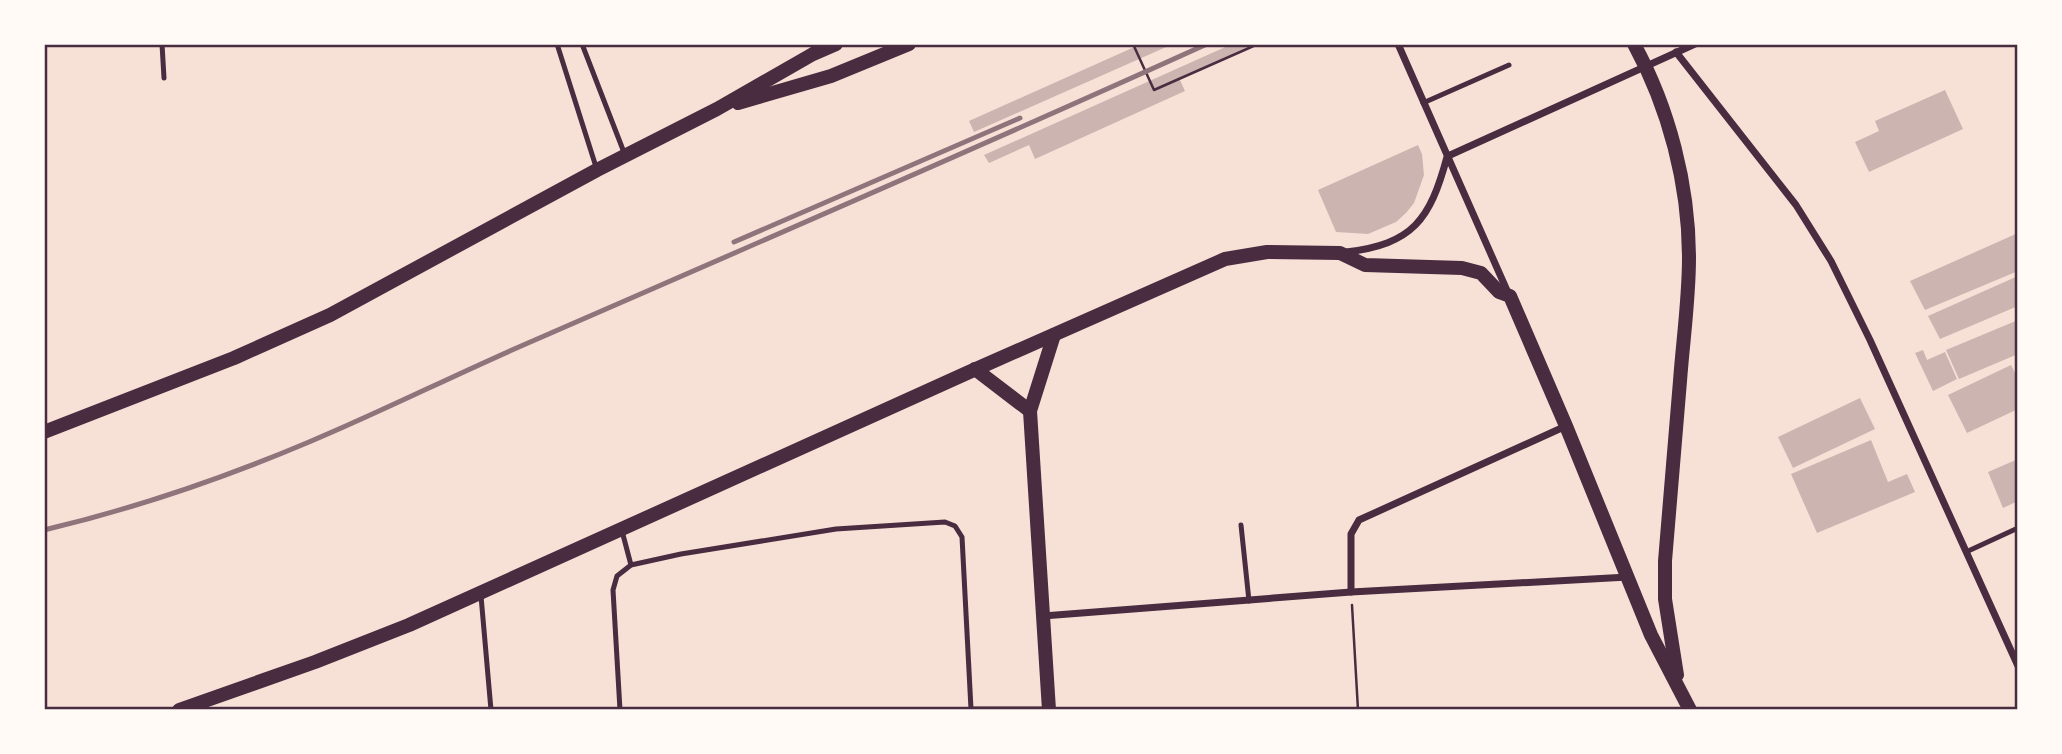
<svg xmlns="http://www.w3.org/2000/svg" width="2062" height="754" font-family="'Noto Sans',sans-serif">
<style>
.building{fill:#ccb4b1}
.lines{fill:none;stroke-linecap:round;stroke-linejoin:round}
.path{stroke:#4a2c40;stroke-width:2.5}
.service{stroke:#4a2c40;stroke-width:5}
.minor{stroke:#4a2c40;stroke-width:7}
.secondary{stroke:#4a2c40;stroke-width:14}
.rail{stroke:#8f747c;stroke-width:5}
.neatline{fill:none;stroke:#4a2c40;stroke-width:2.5}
</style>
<rect width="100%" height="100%" fill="#f7e1d7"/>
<g class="building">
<path d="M1141,44H1173L974,132L969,121Z"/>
<path d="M1232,44H1254L1179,78L1185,91L1035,159L1029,145L989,163L984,155Z"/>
<path d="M1945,90L1963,129L1869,172L1855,142L1879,131L1875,121Z"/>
<path d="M1418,145L1422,154L1424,175L1414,203L1406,213L1396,222L1368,234L1336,232L1318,190Z"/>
<path d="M2018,233V271L1925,310L1910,281Z"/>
<path d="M2018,276V306L1940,339L1928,316Z"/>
<path d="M2018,320V354L1959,379L1946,350Z"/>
<path d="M1923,350L1927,360L1945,352L1957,379L1933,391L1915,353Z"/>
<path d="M2011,365L2018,379V409L1967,433L1948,395Z"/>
<path d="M1860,398L1875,429L1793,468L1778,437Z"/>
<path d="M1871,440L1888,482L1907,474L1915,492L1817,533L1791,474Z"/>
<path d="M2018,459V501L2003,508L1988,472Z"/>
</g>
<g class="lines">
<g class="path">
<path d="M1133,44L1154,90L1258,44"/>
<path d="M1352,605L1358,710"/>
</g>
<g class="service">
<path d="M162,44L164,78"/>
<path d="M557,44L597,170"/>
<path d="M582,44L625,155"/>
<path d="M1423,103L1509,65"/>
<path d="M1241,525L1249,601"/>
<path d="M622,531L631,565"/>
<path d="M1966,552L2018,528"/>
<path d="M481,596L491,710"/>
<path d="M620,710L613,590L617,576L631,565L681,554L836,529L945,522L955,526L962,537L971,709H1046"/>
</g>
<g class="minor">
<path d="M1398,44L1509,295"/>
<path d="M1676,52L1796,205L1831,261L1870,340L2018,666"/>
<path d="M1448,156L1695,44"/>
<path d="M1346,252C1413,244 1430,220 1447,157"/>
<path d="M1351,592V534L1359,520L1566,426"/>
<path d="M1043,616L1351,592L1628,577"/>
</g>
<g class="secondary">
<path d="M1634,44C1669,108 1689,185 1689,258C1689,299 1683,340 1680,381C1675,441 1670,501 1665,561V599L1677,675"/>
<path d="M738,103L831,76L909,44"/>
<path d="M975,369L1030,411"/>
<path d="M44,432L234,358L330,315L597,170L717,109L813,54L836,44"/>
<path d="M179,710L315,662L409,625L967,373L1225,259L1267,252L1340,253L1365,265L1462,268L1481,273L1499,292L1510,296L1566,426L1651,635L1690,710"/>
<path d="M1049,710L1030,411L1054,335"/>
</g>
<g class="rail">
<path d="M734,242L1020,118"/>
<path d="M44,530C133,509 224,478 309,442C383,411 454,375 528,343C755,244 982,146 1207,44"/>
</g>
</g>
<rect width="2062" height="754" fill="none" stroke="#fffaf5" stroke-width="91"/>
<rect x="46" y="46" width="1970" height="662" class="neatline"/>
</svg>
